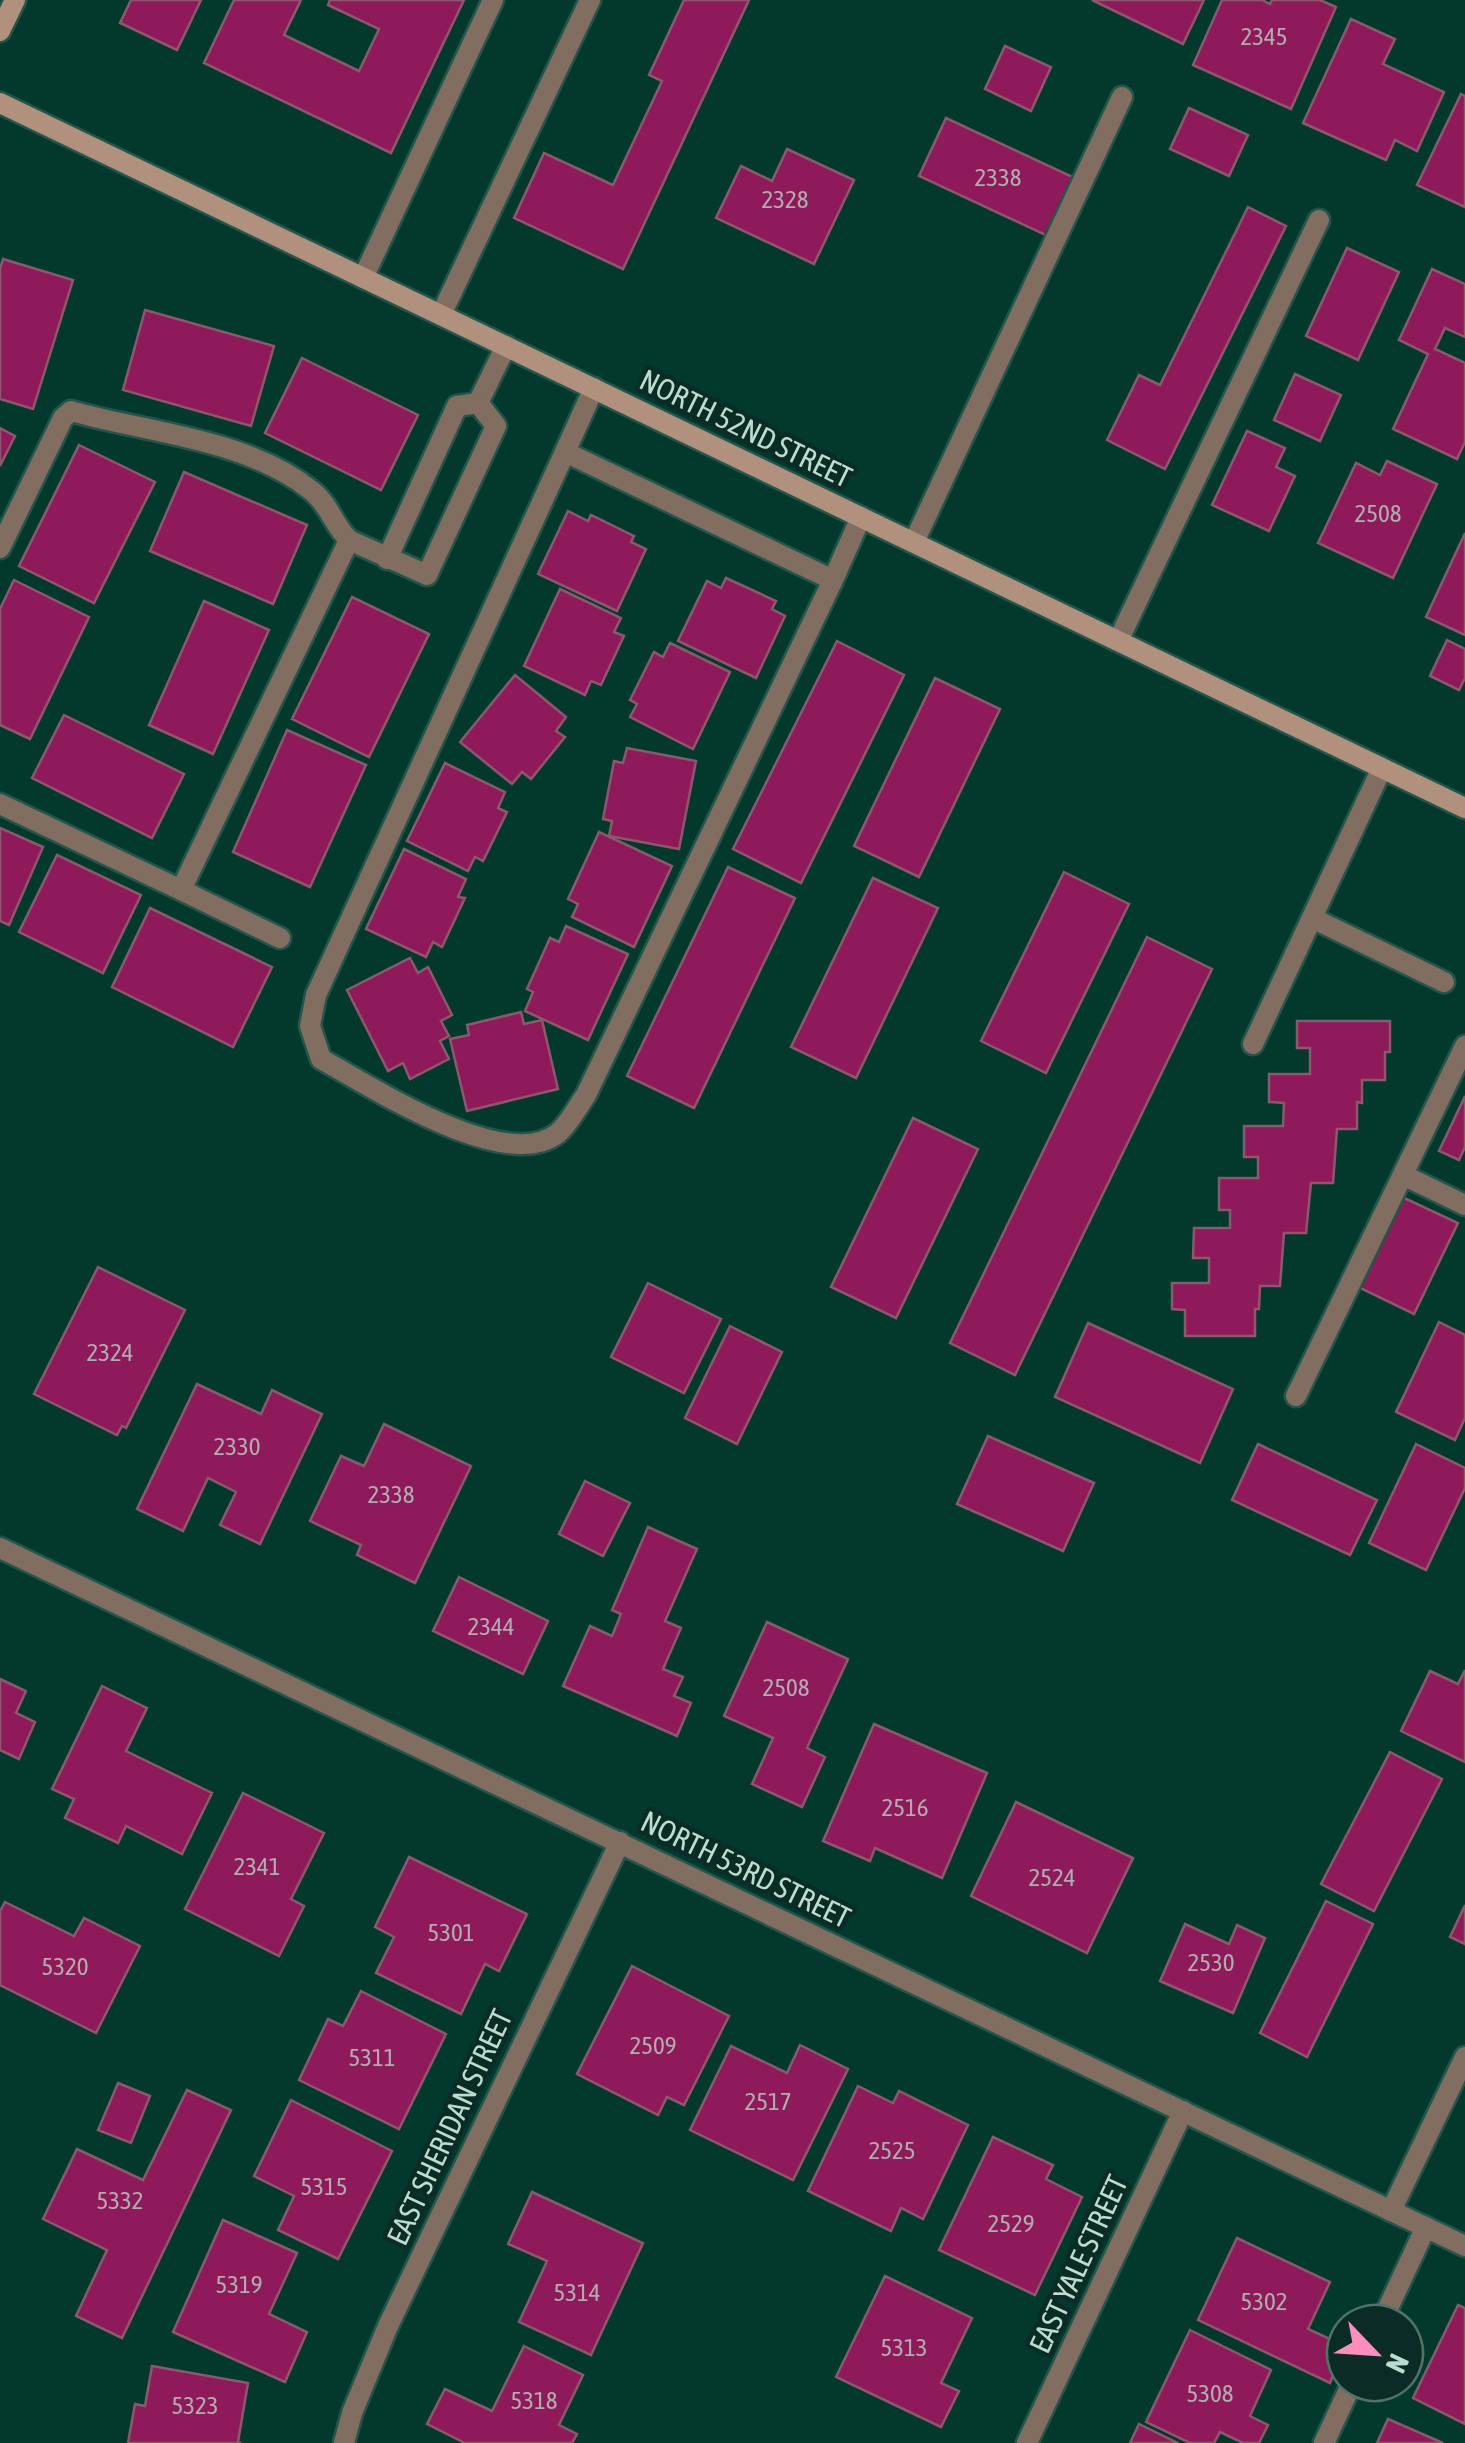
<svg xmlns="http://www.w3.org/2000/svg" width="1465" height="2443" font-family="'Asap Condensed',sans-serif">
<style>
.building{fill:#8f1a59;stroke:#8a596d;stroke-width:2.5}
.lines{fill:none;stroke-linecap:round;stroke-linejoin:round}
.lane-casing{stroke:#24554b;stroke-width:25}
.street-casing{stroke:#24554b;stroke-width:25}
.secondary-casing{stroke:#24554b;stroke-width:25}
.lane{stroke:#826e61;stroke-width:20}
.street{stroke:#826e61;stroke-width:20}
.secondary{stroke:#b0917d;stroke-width:20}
.labels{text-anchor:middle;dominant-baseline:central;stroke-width:9;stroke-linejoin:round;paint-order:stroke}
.number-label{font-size:25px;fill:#b1abb3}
.street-label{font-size:30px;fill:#bcdbd1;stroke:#0a2c24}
</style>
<rect width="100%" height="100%" fill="#03382d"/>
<g class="building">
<path d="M131,0H201L177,50L120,23Z"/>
<path d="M234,0H301L284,35L359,71L379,29L328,5L330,0H464L391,153L204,63Z"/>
<path d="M684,0H749L623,269L514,218L544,153L613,185L662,81L649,75Z"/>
<path d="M1092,0H1204L1183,44Z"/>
<path d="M1222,0H1262L1270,4L1272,0H1320L1336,7L1291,109L1193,65Z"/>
<path d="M1351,19L1395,39L1383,64L1444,92L1417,151L1395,140L1386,160L1303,123Z"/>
<path d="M1005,46L1051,67L1031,111L985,89Z"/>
<path d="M1461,94L1465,96V207L1417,185Z"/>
<path d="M1189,108L1248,135L1229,176L1170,149Z"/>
<path d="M946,118L1077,179L1050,237L919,176Z"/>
<path d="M787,149L854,180L814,264L716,218L741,166L772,181Z"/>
<path d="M1248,207L1286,226L1165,469L1107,440L1139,375L1160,385Z"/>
<path d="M1347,248L1399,272L1358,360L1306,336Z"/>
<path d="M3,259L73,280L33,409L0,399V269Z"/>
<path d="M1432,269L1465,284V337L1445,328L1435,349L1465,363V442L1457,459L1393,429L1428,354L1399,340Z"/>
<path d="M145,310L274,346L251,426L123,390Z"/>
<path d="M302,358L418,415L381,490L265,433Z"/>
<path d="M1295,374L1341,395L1320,441L1274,420Z"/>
<path d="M0,428L15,436L0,466Z"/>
<path d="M1247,431L1285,448L1276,467L1295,476L1269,531L1212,505Z"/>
<path d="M79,445L155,482L94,603L19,566Z"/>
<path d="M1387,461L1437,484L1393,578L1318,543L1356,463L1380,475Z"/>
<path d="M184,472L307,525L273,604L150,551Z"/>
<path d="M568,511L588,521L591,515L634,536L631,542L646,549L617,611L538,574Z"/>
<path d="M1465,533V635L1426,617Z"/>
<path d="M726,578L776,601L772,609L785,616L756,678L678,641L707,581L721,588Z"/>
<path d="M14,580L89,617L30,739L0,725V609Z"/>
<path d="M560,589L621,618L614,632L624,636L601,685L591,681L585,695L524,666Z"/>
<path d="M352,597L429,634L369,757L292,719Z"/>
<path d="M204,601L269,630L213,754L149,725Z"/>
<path d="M1447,640L1465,649V678L1459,690L1430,676Z"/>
<path d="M837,641L904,675L801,883L733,849Z"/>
<path d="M670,643L730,672L693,749L630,717L637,704L630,700L654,652L663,657Z"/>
<path d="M515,675L566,717L556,731L565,737L531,779L522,772L512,784L460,742Z"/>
<path d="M935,678L1000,709L919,877L854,846Z"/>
<path d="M64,715L184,774L152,838L32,778Z"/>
<path d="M287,730L366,765L310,887L233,852Z"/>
<path d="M627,748L696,761L679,849L609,836L612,821L603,819L614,761L623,763Z"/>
<path d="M445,763L505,792L498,808L507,812L483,861L475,857L468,871L407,841Z"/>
<path d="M0,828L43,847L9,925L0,921Z"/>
<path d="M599,832L672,866L634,947L572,917L578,904L568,899Z"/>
<path d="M404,849L466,879L458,897L465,898L442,947L433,942L426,957L366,929Z"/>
<path d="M57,855L141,895L103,973L19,932Z"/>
<path d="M728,867L795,898L694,1108L627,1076Z"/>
<path d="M1064,872L1129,904L1046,1073L981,1041Z"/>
<path d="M873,878L938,908L856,1078L791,1047Z"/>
<path d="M150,908L272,967L233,1047L112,987Z"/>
<path d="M566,926L628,954L588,1040L525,1011L533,992L527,989L550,938L559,942Z"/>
<path d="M1147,937L1212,969L1015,1375L950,1343Z"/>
<path d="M410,958L418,973L428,967L452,1015L441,1021L449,1036L440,1041L449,1059L410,1079L403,1063L388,1071L347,990Z"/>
<path d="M521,1012L524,1024L542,1020L558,1089L467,1111L450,1039L469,1035L467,1025Z"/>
<path d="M1297,1021H1390V1052H1385V1080H1362V1103L1357,1102V1129H1337L1333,1183H1311L1306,1233H1284L1280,1286H1260L1259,1309H1255V1336H1185V1310L1172,1309V1283H1209V1258H1193L1194,1228H1230V1210H1219V1178H1258V1157H1244V1126H1283L1284,1103L1269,1102V1074H1310V1048H1297Z"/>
<path d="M1465,1096V1147L1459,1160L1439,1151Z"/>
<path d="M913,1118L978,1149L896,1318L831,1287Z"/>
<path d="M1400,1196L1458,1223L1414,1314L1356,1286Z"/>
<path d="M98,1267L185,1310L126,1428L122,1426L117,1435L34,1394Z"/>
<path d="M648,1283L721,1319L684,1393L611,1357Z"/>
<path d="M1439,1322L1465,1335V1418L1455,1440L1396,1412Z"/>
<path d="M1088,1323L1233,1389L1200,1463L1055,1397Z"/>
<path d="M730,1326L782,1352L737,1444L685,1418Z"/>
<path d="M197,1384L261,1414L272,1390L322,1414L260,1544L220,1525L236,1492L208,1478L183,1531L137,1509Z"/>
<path d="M384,1424L471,1466L415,1583L357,1555L361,1545L310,1521L341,1456L364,1466Z"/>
<path d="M988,1436L1094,1483L1063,1551L957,1504Z"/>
<path d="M1258,1444L1377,1500L1350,1555L1232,1500Z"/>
<path d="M1416,1444L1465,1468V1488L1426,1570L1369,1543Z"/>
<path d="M585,1481L630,1503L603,1556L559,1534Z"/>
<path d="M648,1527L697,1549L665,1621L681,1628L663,1669L683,1677L674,1696L691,1703L677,1736L563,1686L590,1626L612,1636L621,1614L612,1610Z"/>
<path d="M459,1577L548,1621L523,1674L433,1631Z"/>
<path d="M767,1622L848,1659L807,1748L825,1757L802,1807L752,1784L773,1738L724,1716Z"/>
<path d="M1465,1670V1762L1401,1731L1430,1671L1458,1684Z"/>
<path d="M0,1679L26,1691L16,1713L35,1722L19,1759L0,1750Z"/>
<path d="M102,1686L147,1708L126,1751L212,1793L182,1854L126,1826L118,1843L65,1818L74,1799L52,1789Z"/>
<path d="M874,1724L987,1773L942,1878L875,1848L870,1861L823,1841Z"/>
<path d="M1390,1752L1442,1779L1374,1911L1321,1884Z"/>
<path d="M243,1793L324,1833L291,1899L304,1906L279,1956L185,1909Z"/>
<path d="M1016,1802L1133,1858L1087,1953L971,1896Z"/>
<path d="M409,1857L527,1914L499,1971L485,1964L461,2014L376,1973L394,1937L375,1927Z"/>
<path d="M1326,1901L1373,1924L1307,2057L1260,2033Z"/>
<path d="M5,1902L74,1936L84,1918L140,1946L96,2033L0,1985V1911Z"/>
<path d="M1465,1905V1944L1450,1937Z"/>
<path d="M1185,1924L1229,1944L1237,1925L1265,1938L1233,2013L1160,1981Z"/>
<path d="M632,1966L729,2016L684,2105L667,2097L658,2115L577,2074Z"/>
<path d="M361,1991L446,2034L399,2129L299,2080L328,2019L343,2026Z"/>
<path d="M800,2045L848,2069L793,2180L690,2130L731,2046L787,2073Z"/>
<path d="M118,2083L150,2096L131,2143L98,2130Z"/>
<path d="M858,2086L893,2103L899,2091L968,2125L923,2219L901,2208L891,2231L808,2191Z"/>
<path d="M187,2090L231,2110L122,2338L76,2316L107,2250L43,2219L77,2149L143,2180Z"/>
<path d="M291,2100L392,2151L338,2259L278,2230L294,2196L254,2176Z"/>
<path d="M993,2137L1053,2165L1046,2179L1082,2197L1035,2295L939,2250Z"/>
<path d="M532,2192L643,2243L591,2355L519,2322L547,2261L508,2244Z"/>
<path d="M223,2220L297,2253L269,2314L307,2332L285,2382L173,2332Z"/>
<path d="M1237,2238L1330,2282L1308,2329L1345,2346L1330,2383L1198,2320Z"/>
<path d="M885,2276L972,2318L941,2383L959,2391L941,2427L836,2377Z"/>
<path d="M1458,2305L1465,2308V2424L1413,2398Z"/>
<path d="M1190,2330L1271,2370L1250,2416L1268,2425L1259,2443H1243L1220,2432L1214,2443H1190L1146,2422Z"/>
<path d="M524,2346L583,2375L559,2425L577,2434L572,2443H465L427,2424L445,2389L492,2411Z"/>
<path d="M152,2366L248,2383L238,2442L241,2443H128L135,2404L145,2406Z"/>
<path d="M1388,2419L1443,2443H1377Z"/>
<path d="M1139,2424L1178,2443H1130Z"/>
</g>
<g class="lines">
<defs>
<g id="lane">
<path d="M363,278L493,0"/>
<path d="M441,315L590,0"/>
<path d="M478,403L506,346"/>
<path d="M565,452L594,388"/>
<path d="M914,542L1122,97"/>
<path d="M0,548L63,418L71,411C148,433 248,439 312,491C329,504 334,526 349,540L427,575L496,426L478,403"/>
<path d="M387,559L457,406L478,403"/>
<path d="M833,580L565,452L316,995L310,1026L321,1059C370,1086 506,1175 558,1133C569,1124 578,1106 586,1095L833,580L861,517"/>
<path d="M1118,641L1319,220"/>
<path d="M0,804L181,890L349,540"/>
<path d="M181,890L280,938"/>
<path d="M1312,918L1444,982"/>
<path d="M1253,1044L1382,768"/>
<path d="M1403,1175L1465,1205"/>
<path d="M1296,1396L1465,1046"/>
<path d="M1391,2211L1465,2057"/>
<path d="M1381,2323L1426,2227"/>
<path d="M1324,2443L1352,2383"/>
</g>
<g id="street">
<path d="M0,1548L1465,2246"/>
<path d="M344,2443L352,2413L388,2326L620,1842"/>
<path d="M1027,2443L1183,2111"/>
</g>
<g id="secondary">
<path d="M0,31L15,0"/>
<path d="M0,103L1465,808"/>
</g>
</defs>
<use href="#lane" class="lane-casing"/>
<use href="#street" class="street-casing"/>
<use href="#secondary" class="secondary-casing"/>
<use href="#lane" class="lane"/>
<use href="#street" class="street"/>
<use href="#secondary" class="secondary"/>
</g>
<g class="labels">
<g class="number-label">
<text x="1264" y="36">2345</text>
<text x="998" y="177">2338</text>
<text x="785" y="199">2328</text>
<text x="1378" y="513">2508</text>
<text x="110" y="1352">2324</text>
<text x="237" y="1446">2330</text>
<text x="391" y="1494">2338</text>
<text x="491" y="1626">2344</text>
<text x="786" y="1687">2508</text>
<text x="905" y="1807">2516</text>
<text x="257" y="1866">2341</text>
<text x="1052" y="1877">2524</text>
<text x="451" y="1932">5301</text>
<text x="1211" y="1962">2530</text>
<text x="65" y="1966">5320</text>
<text x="653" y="2045">2509</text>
<text x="372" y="2057">5311</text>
<text x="768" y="2101">2517</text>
<text x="892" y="2150">2525</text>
<text x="324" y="2186">5315</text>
<text x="120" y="2200">5332</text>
<text x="1011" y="2223">2529</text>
<text x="239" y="2284">5319</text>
<text x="577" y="2292">5314</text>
<text x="1264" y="2301">5302</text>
<text x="904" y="2347">5313</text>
<text x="1210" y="2393">5308</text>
<text x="534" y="2400">5318</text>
<text x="195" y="2405">5323</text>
</g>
<g class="street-label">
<text transform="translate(746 428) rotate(26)">NORTH 52ND STREET</text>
<text transform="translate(746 1869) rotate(26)">NORTH 53RD STREET</text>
<text transform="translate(449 2127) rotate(-65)">EAST SHERIDAN STREET</text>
<text transform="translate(1078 2264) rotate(-65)">EAST YALE STREET</text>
</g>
</g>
<g transform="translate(1375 2353) rotate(115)"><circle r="48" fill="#0a2c24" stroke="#517269" stroke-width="2.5"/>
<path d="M0-8L18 38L0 25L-18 38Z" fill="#fd8ebe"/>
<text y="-15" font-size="28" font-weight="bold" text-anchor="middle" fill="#bcdbd1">N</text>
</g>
</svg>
